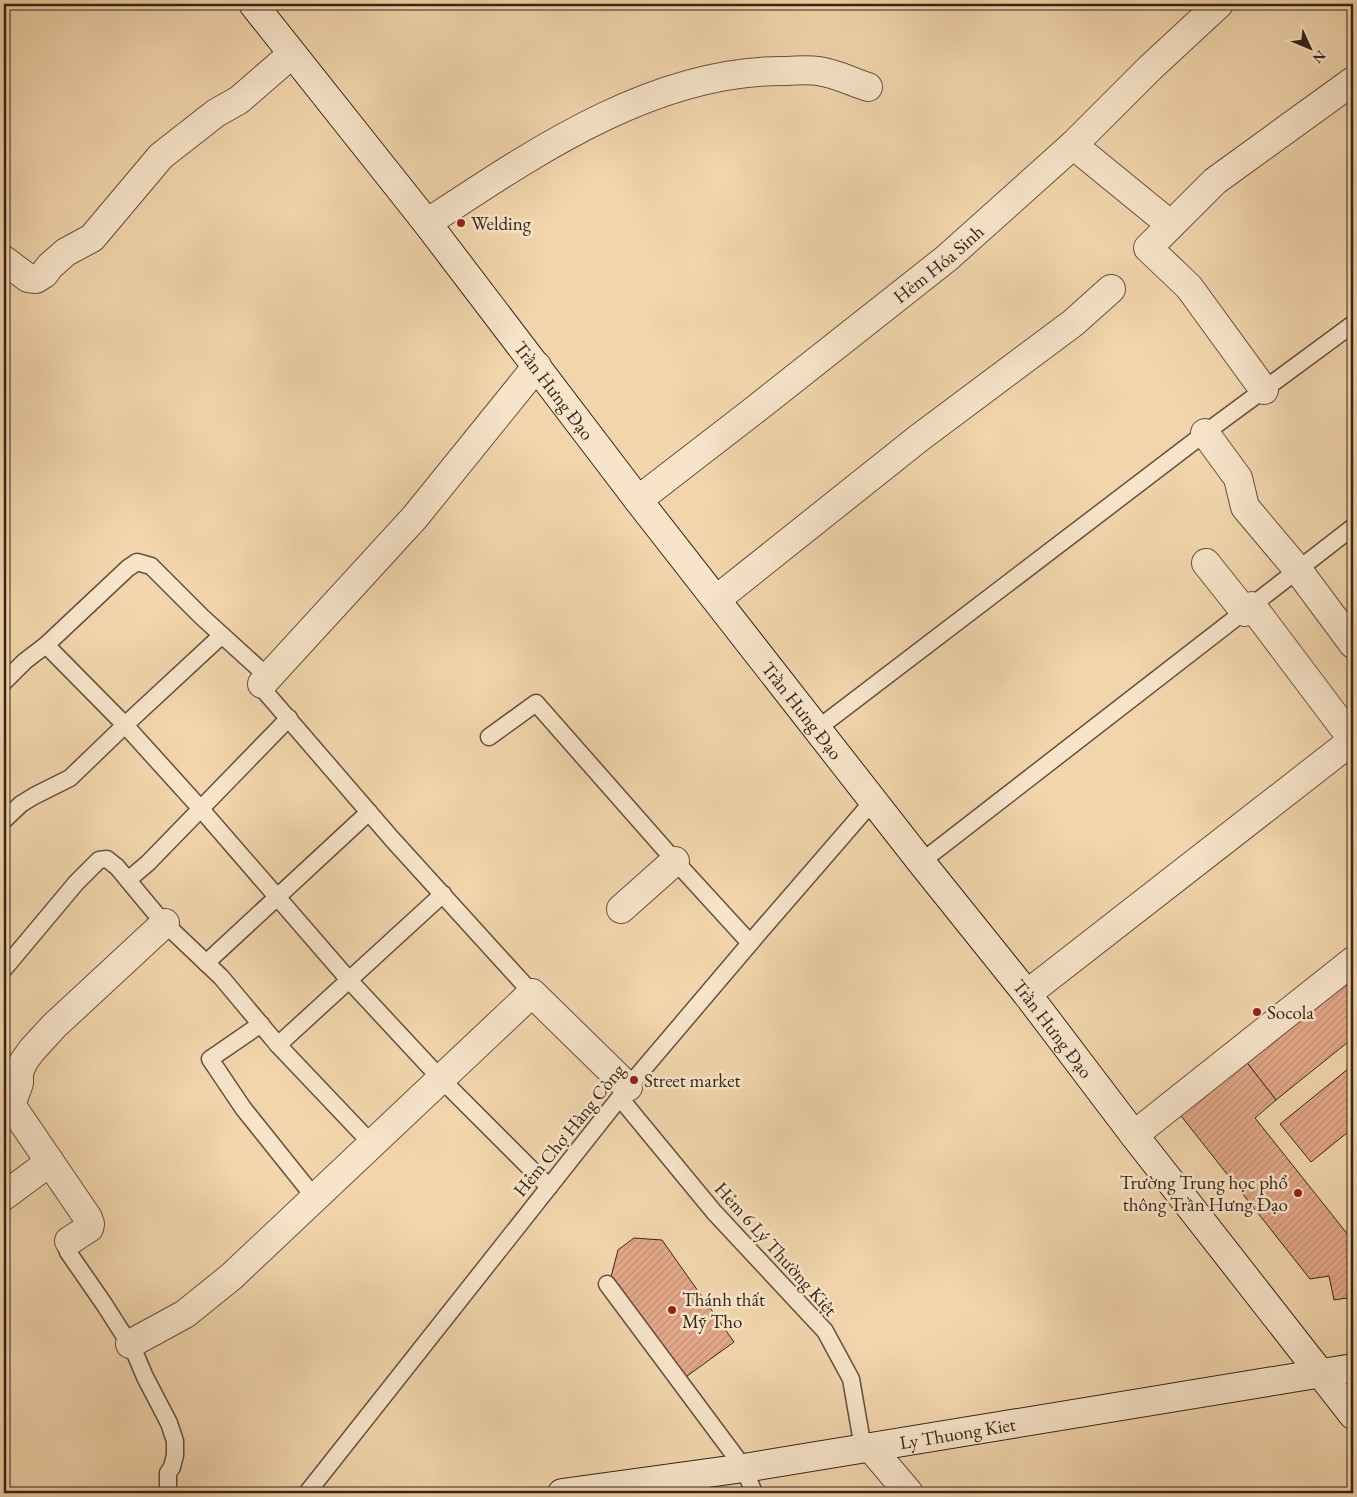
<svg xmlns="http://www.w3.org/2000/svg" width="1357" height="1497" font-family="'EB Garamond',serif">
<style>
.building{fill:url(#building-hatch);stroke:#362419}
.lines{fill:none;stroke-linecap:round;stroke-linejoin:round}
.lane-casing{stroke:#65503e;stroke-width:19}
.street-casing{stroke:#65503e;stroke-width:30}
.secondary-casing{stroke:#362419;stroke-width:30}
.lane{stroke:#f7e4c9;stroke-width:16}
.street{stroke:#f7e4c9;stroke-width:28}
.secondary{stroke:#f7e4c9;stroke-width:28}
.poi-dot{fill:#8f2418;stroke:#f7e4c9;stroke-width:2}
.labels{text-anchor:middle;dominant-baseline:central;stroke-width:5;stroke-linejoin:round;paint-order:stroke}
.poi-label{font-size:19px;fill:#362419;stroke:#f7e4c9;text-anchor:start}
.street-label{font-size:19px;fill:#362419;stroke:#f7e4c9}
</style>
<defs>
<pattern id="building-hatch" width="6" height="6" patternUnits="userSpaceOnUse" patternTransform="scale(1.25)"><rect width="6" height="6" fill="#e3a889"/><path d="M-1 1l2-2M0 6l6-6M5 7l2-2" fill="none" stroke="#c39076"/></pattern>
</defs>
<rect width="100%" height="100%" fill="#f2d5ac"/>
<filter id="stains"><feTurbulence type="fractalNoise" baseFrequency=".004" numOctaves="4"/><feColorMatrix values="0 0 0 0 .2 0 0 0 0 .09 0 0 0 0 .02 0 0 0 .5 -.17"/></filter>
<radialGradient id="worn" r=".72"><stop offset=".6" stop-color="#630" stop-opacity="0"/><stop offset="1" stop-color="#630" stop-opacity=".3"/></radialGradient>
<g class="building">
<path d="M1353,971V1038L1276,1100L1241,1055Z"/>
<path d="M1241,1055L1276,1100L1255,1118L1353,1241V1316H1350L1347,1298L1334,1300L1329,1276L1310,1279L1174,1107Z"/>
<path d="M1353,1065V1128L1311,1162L1280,1124Z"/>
<path d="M634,1238L662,1240L734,1342L683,1379L611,1277L618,1250Z"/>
</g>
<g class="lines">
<defs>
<g id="lane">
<path d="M46,645L128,568L137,562L151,566L202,617L267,676"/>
<path d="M4,682L25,661L46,645L125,725L200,808L349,980L441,1079L549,1187"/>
<path d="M262,684V688L267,694L392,839L532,993"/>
<path d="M817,729L1205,433L1353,324"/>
<path d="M489,737L536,703L675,861L750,943"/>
<path d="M4,820L21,804L34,796L70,778L125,725L221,636"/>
<path d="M921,862L1353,527"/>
<path d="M128,880L148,863L289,718"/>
<path d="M206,963L369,812"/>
<path d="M4,969L76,883L99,860L107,859L117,867L161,920L221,977L278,1045L372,1144"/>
<path d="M261,1024L210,1059L243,1108L315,1198"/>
<path d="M278,1045L443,894"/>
<path d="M620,1098L714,1212L825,1331L851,1379L863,1448"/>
<path d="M69,1241L66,1246L68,1252L104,1304L134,1351L145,1377L169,1423L175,1441V1455L172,1467L168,1473V1493"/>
<path d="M607,1284L744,1468L754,1493"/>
<path d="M307,1493L628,1087L763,928L873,801"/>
</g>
<g id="street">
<path d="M1073,145L1171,225"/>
<path d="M427,223C532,154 653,70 784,71C795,71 807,69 818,71C835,73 852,82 868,87"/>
<path d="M4,260L28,278L36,279L44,274L50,266L66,252L92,238L161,156L216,113L239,100L292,54"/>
<path d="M1264,390L1189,287L1148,248L1215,181L1353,81"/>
<path d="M1205,433L1238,478L1245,507L1298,570L1353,644"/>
<path id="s1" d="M638,500L752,412L947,258L1073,145L1150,68L1219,4"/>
<path d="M1206,563L1245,612"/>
<path d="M717,599L919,438L1073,323L1111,289"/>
<path d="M262,684L415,517L537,366"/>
<path d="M621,909L675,861"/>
<path d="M1027,994L1353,740L1252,606"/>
<path d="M9,1102L88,1218L90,1224L89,1228L69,1241"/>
<path d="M4,1108L14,1097L19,1083V1072L24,1061L32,1050L54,1026L165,923"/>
<path d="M1134,1135L1353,961"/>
<path d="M4,1196L50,1162"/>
<path d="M130,1344L185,1314L232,1276L532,993L628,1087"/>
<path d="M870,1447L909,1493"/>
</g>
<g id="secondary">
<path id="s2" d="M253,4L427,223L638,500L921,862L1027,994L1134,1135L1353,1415"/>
<path id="s3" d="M562,1493L744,1468L1353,1368"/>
</g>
</defs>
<use href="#lane" class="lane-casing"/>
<use href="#street" class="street-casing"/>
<use href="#secondary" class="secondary-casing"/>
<use href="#lane" class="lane"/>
<use href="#street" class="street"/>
<use href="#secondary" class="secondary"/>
</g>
<g class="poi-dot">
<circle cx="461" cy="223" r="5"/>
<circle cx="1257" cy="1012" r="5"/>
<circle cx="634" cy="1080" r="5"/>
<circle cx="1298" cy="1193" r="5"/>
<circle cx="672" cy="1310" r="5"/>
</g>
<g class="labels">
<g class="poi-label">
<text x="471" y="223">Welding</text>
<text x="1267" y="1012">Socola</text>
<text x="644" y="1080">Street market</text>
<text x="1288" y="1182" text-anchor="end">Trường Trung học phổ<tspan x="1288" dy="22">thông Trần Hưng Đạo</tspan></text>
<text x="682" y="1299">Thánh thất<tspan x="682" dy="22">Mỹ Tho</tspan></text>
</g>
<g class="street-label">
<text stroke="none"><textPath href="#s1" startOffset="382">Hẻm Hóa Sinh</textPath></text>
<text stroke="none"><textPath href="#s2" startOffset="490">Trần Hưng Đạo</textPath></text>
<text stroke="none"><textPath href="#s2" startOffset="895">Trần Hưng Đạo</textPath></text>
<text stroke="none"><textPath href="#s2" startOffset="1300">Trần Hưng Đạo</textPath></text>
<text transform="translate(569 1130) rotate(-51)">Hẻm Chợ Hàng Còng</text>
<text transform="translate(776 1249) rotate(48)">Hẻm 6 Lý Thường Kiệt</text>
<text stroke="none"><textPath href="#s3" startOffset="400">Ly Thuong Kiet</textPath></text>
</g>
</g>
<rect width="1357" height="1497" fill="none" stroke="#f2d5ac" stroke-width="20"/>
<rect x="5" y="5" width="1347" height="1487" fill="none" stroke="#362419" stroke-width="2.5"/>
<rect x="10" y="10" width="1337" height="1477" fill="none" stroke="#362419"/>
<g transform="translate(1310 48) rotate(134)" stroke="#f7e4c9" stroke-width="4" paint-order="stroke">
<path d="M0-4L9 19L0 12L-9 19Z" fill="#362419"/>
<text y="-8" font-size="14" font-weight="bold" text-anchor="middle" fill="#362419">N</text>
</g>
<rect width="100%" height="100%" filter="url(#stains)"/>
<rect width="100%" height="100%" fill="url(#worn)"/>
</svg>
